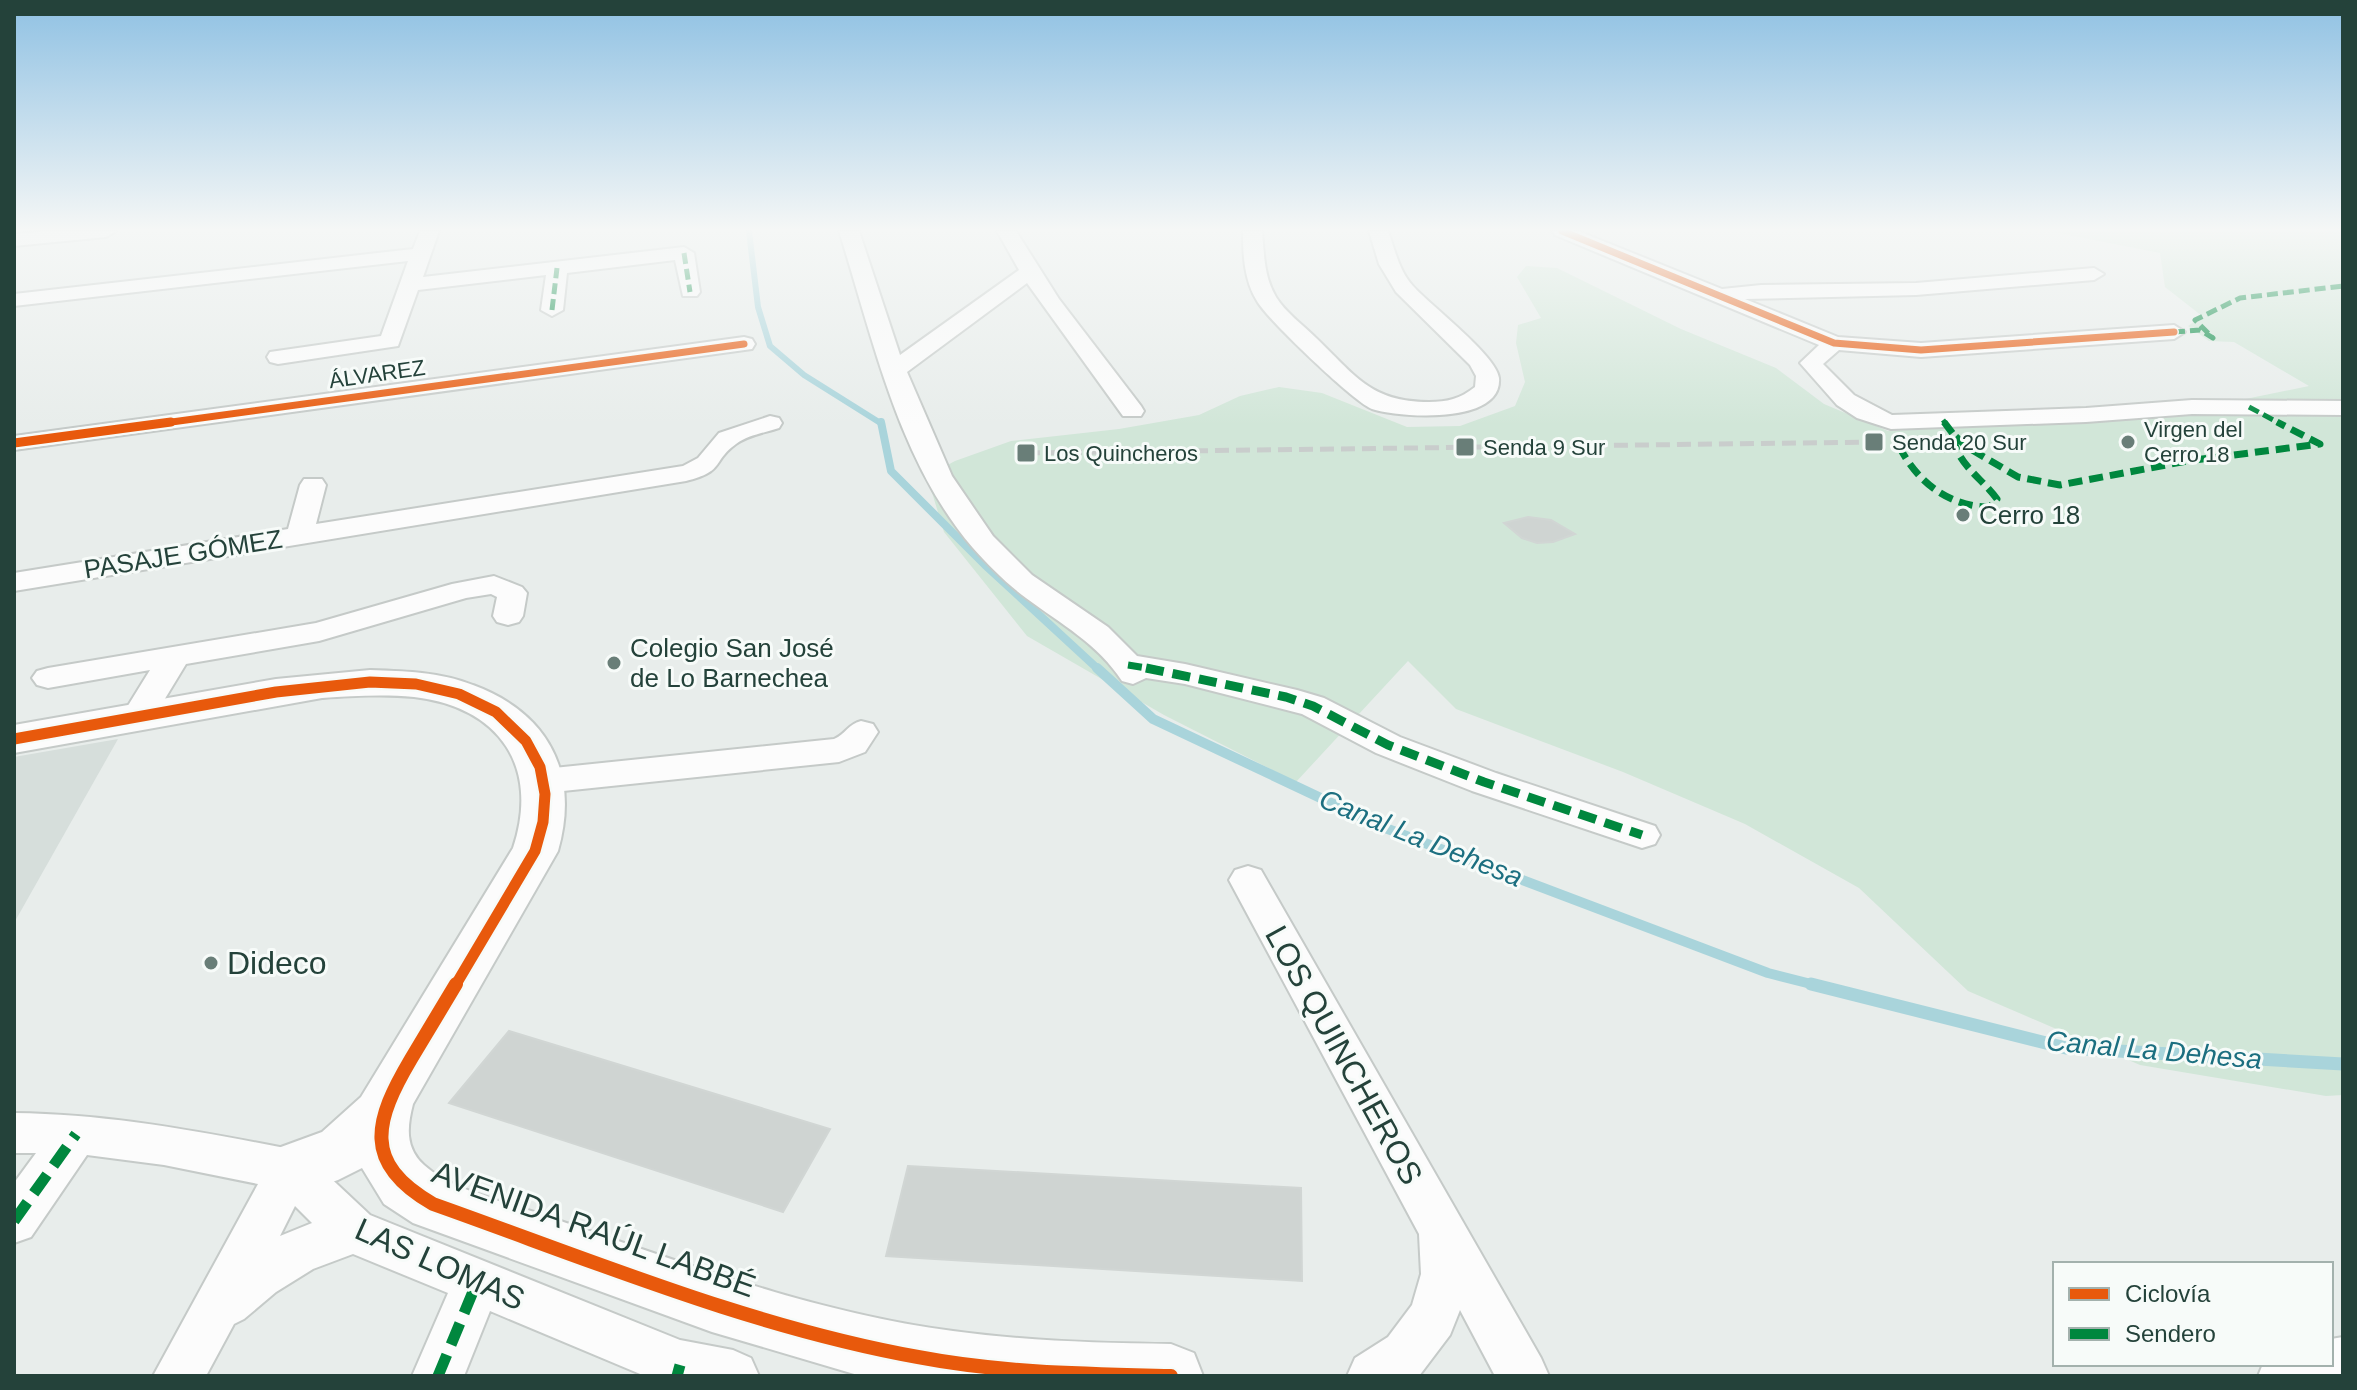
<svg xmlns="http://www.w3.org/2000/svg" width="2357" height="1390" font-family="Helvetica,sans-serif">
<style>
.built{fill:#d6dedb}
.green{fill:#d1e6d8}
.lines{fill:none;stroke-linecap:round;stroke-linejoin:round}
.stream-far3{stroke:#a9d4db;stroke-width:6}
.stream-far2{stroke:#a9d4db;stroke-width:8}
.stream-far1{stroke:#a9d4db;stroke-width:10}
.stream{stroke:#a9d4db;stroke-width:13}
.building{fill:#cfd4d2;stroke:#d1d6d4;stroke-width:2}
.minor-casing{stroke:#c5cac8;stroke-width:4}
.tertiary-casing{stroke:#c5cac8;stroke-width:4}
.minor{fill:#fcfcfc;fill-rule:evenodd}
.tertiary{fill:#fcfcfc;fill-rule:evenodd}
.rail{stroke:#c9cdcc;stroke-width:5;stroke-dasharray:14 7;stroke-linecap:butt}
.quiet-far3{stroke:#00873e;stroke-width:5;stroke-dasharray:11 5;stroke-linecap:butt}
.quiet-far2{stroke:#00873e;stroke-width:7;stroke-dasharray:14 7;stroke-linecap:butt}
.quiet-far1{stroke:#00873e;stroke-width:9;stroke-dasharray:18 9;stroke-linecap:butt}
.quiet{stroke:#00873e;stroke-width:11;stroke-dasharray:23 11;stroke-linecap:butt}
.cycleway-far3-casing{stroke:#f7fbf9;stroke-width:10}
.cycleway-far2-casing{stroke:#f7fbf9;stroke-width:13}
.cycleway-far1-casing{stroke:#f7fbf9;stroke-width:16}
.cycleway-casing{stroke:#f7fbf9;stroke-width:19}
.cycleway-far3{stroke:#e8590c;stroke-width:7}
.cycleway-far2{stroke:#e8590c;stroke-width:9}
.cycleway-far1{stroke:#e8590c;stroke-width:11}
.cycleway{stroke:#e8590c;stroke-width:14}
.poi-dot{fill:#697e78;stroke:#f7fbf9;stroke-width:3}
.labels{text-anchor:middle;dominant-baseline:central;stroke-width:6;stroke-linejoin:round;paint-order:stroke}
.far-street-label{font-size:22px;fill:#24423a;stroke:#f7fbf9}
.far-poi-label{font-size:22px;fill:#24423a;stroke:#f7fbf9;text-anchor:start}
.poi-label{font-size:26px;fill:#24423a;stroke:#f7fbf9;text-anchor:start}
.street-label{font-size:26px;fill:#24423a;stroke:#f7fbf9}
.water-label{font-size:28px;font-style:italic;fill:#1c6f80;stroke:#f7fbf9}
.near-poi-label{font-size:32px;fill:#24423a;stroke:#f7fbf9;text-anchor:start}
.near-street-label{font-size:32px;fill:#24423a;stroke:#f7fbf9}
</style>
<rect width="100%" height="100%" fill="#e8edeb"/>
<path class="built" d="M118,739L14,923V757Z"/>
<path class="green" d="M2048,231H2343V1095L2326,1096L2140,1065L1968,991L1859,888L1745,824L1623,772L1456,709L1408,661L1296,782L1164,715L1027,636L944,532L927,476L955,461L1011,441L1119,429L1199,415L1240,396L1279,387L1322,393L1407,427L1460,426L1515,406L1525,382L1516,343L1518,325L1541,318L1517,277L1526,266L1557,268L1681,329L1776,368L1824,404L1888,431L2043,423L2192,410L2309,386L2234,342L2209,341L2188,326L2202,316L2165,287L2160,253Z"/>
<g class="lines">
<path class="stream-far3" d="M749,231L758,307L770,346L804,375L882,424"/>
<path class="stream-far2" d="M881,422L891,471L985,565L1099,670"/>
<path class="stream-far1" d="M1097,668L1153,719L1380,826L1768,973L1819,986"/>
<path class="stream" d="M1811,984L2066,1048L2343,1064"/>
</g>
<g class="building">
<path d="M1528,517L1551,520L1575,534L1553,542L1537,543L1522,538L1504,523Z"/>
<path d="M509,1031L830,1129L783,1212L449,1103Z"/>
<path d="M908,1166L1301,1188L1302,1281L886,1256Z"/>
</g>
<g class="lines">
<defs>
<g id="minor">
<path d="M50,231H116L106,237L14,246V234Z"/>
<path d="M420,231H439L423,277L684,247L694,253L700,292L697,296H683L675,260L567,273L563,310L552,316L541,310L546,275L418,290L398,346L278,364L270,362L267,357L270,352L381,336L408,261L14,306V294L413,249Z"/>
<path d="M839,231H859L900,355L1019,270L997,231H1016L1059,299L1141,406L1144,411L1141,416H1123L1027,283L907,372L952,476L993,536L1032,575L1108,627L1137,656L1185,664L1297,690L1324,698L1400,737L1496,773L1655,826L1660,835L1655,844L1642,848L1472,791L1376,753L1302,714L1185,684L1146,678L1133,684L1122,681C1098,644 1061,624 1026,598C1007,584 989,566 973,548C898,461 873,338 839,231Z"/>
<path d="M1243,231H1262C1264,254 1264,277 1276,297C1285,312 1303,325 1315,337C1355,375 1370,402 1429,402C1447,402 1460,399 1475,387L1476,376L1470,365L1396,292L1379,264L1369,231H1388C1395,250 1399,271 1413,286C1430,305 1497,356 1499,378C1503,425 1399,418 1372,409C1354,402 1267,319 1257,301C1244,280 1243,255 1243,231Z"/>
<path d="M1552,231H1578L1722,289L1761,285L1916,283L2094,268L2104,274L2094,280L1916,295L1745,299L1838,337L1921,343L2174,325L2185,332L2174,339L1921,357L1839,350L1823,364L1854,395L1892,415L2086,408L2192,400L2343,401V415L2192,414L2086,422L1891,429L1857,418L1837,405L1800,363L1819,345L1555,235Z"/>
<path d="M744,337L752,339L755,344L752,349L14,450V436Z"/>
<path d="M770,416L779,418L782,423L779,428C764,433 748,435 736,444C711,462 726,471 686,481L14,591V573L288,529L300,485L304,479H322L326,485L316,524L683,466L698,458L719,433Z"/>
<path d="M494,576L522,587L527,593L523,616L519,622L508,625L497,622L493,616L497,597L491,594L466,598L319,641L186,664L149,725L137,728L125,725L121,717L150,670L48,688L37,685L32,678L37,671L48,668L316,623L452,584Z"/>
<path d="M861,721L873,724L878,732L865,752L839,762L544,793L532,790L527,781L532,772L544,769L834,739C846,734 848,724 861,721Z"/>
<path d="M1248,866L1261,870L1541,1358L1549,1376H1495L1460,1310L1450,1335L1419,1376H1347L1355,1358L1388,1337L1412,1305L1421,1274L1419,1234L1229,880L1235,870Z"/>
<path d="M14,1113C108,1114 198,1131 290,1149L306,1155L370,1215L680,1340L733,1350L751,1358L759,1376H645L490,1311L464,1376H412L448,1293L353,1254L313,1269L276,1292L244,1319L234,1324L206,1376H153L258,1184L164,1165L87,1155L31,1237L14,1243V1183L36,1153H14ZM295,1206L312,1223L280,1236Z"/>
</g>
<g id="tertiary">
<path d="M370,670C404,671 440,672 473,685C549,713 580,774 558,851L413,1104C407,1127 405,1148 424,1165C452,1191 510,1203 546,1216C678,1261 814,1313 953,1331C1025,1341 1098,1343 1171,1344L1194,1353L1203,1376H861L712,1332L413,1223L384,1204L362,1168L338,1180L290,1196L270,1189L262,1170L270,1151L322,1132L361,1097L513,848C540,767 500,707 414,697C383,694 353,696 322,698L14,753V725L276,679Z"/>
<path d="M2343,1337V1376H2258L2263,1364H2331V1339Z"/>
</g>
</defs>
<use href="#minor" class="minor-casing"/>
<use href="#tertiary" class="tertiary-casing"/>
<use href="#minor" class="minor"/>
<use href="#tertiary" class="tertiary"/>
<path class="rail" d="M1026,453L1874,442"/>
<g class="quiet-far3">
<path d="M684,253L690,292"/>
<path d="M552,310L557,268"/>
<path d="M2174,332L2200,330L2213,338L2195,320L2240,298L2343,286"/>
<path d="M2249,407L2281,424"/>
<path d="M1943,420L1946,424"/>
</g>
<g class="quiet-far2">
<path d="M1944,422L1953,434"/>
<path d="M1899,446C1917,482 1949,507 1990,507L1997,499C1981,477 1955,463 1953,434L1967,447L2018,477L2060,485L2187,461L2320,444L2277,422"/>
<path d="M1128,665L1159,670"/>
</g>
<path class="quiet-far1" d="M1146,668L1286,697L1313,706L1388,745L1484,782L1642,835"/>
<g class="quiet">
<path d="M14,1221L76,1134"/>
<path d="M438,1376L477,1282"/>
<path d="M677,1376L680,1365"/>
</g>
<defs>
<g id="cycleway-far3">
<path d="M1562,231L1834,343L1921,350L2174,332"/>
<path d="M157,424L744,344"/>
</g>
<path id="cycleway-far2" d="M14,443L171,422"/>
<path id="cycleway-far1" d="M14,739L276,692L370,682L416,684L459,694L496,712L526,741L540,767L545,794L543,822L535,851L455,986"/>
<path id="cycleway" d="M456,984C441,1009 426,1034 411,1059C375,1120 361,1163 433,1204C591,1260 751,1327 918,1357C1001,1373 1086,1374 1171,1376"/>
</defs>
<use href="#cycleway-far3" class="cycleway-far3-casing"/>
<use href="#cycleway-far2" class="cycleway-far2-casing"/>
<use href="#cycleway-far1" class="cycleway-far1-casing"/>
<use href="#cycleway" class="cycleway-casing"/>
<use href="#cycleway-far3" class="cycleway-far3"/>
<use href="#cycleway-far2" class="cycleway-far2"/>
<use href="#cycleway-far1" class="cycleway-far1"/>
<use href="#cycleway" class="cycleway"/>
</g>
<linearGradient id="sky" x2="0" y2="1"><stop stop-color="#8fc1e3"/><stop offset="0.54" stop-color="#f5f7f6"/><stop offset="1" stop-color="#f5f7f6" stop-opacity="0"/></linearGradient>
<rect width="2357" height="425" fill="url(#sky)"/>
<g class="poi-dot">
<rect x="1864" y="432" width="20" height="20" rx="4"/>
<circle cx="2128" cy="442" r="8"/>
<rect x="1455" y="437" width="20" height="20" rx="4"/>
<rect x="1016" y="443" width="20" height="20" rx="4"/>
<circle cx="1963" cy="515" r="8"/>
<circle cx="614" cy="663" r="8"/>
<circle cx="211" cy="963" r="8"/>
</g>
<g class="labels">
<g class="far-street-label">
<text transform="translate(377 374) rotate(-8)">ÁLVAREZ</text>
</g>
<g class="far-poi-label">
<text x="2144" y="429">Virgen del<tspan x="2144" dy="25">Cerro 18</tspan></text>
<text x="1892" y="442">Senda 20 Sur</text>
<text x="1483" y="447">Senda 9 Sur</text>
<text x="1044" y="453">Los Quincheros</text>
</g>
<g class="poi-label">
<text x="1979" y="515">Cerro 18</text>
<text x="630" y="648">Colegio San José<tspan x="630" dy="30">de Lo Barnechea</tspan></text>
</g>
<g class="street-label">
<text transform="translate(183 554) rotate(-9)">PASAJE GÓMEZ</text>
</g>
<g class="water-label">
<text transform="translate(1421 838) rotate(22)">Canal La Dehesa</text>
<text transform="translate(2154 1050) rotate(5)">Canal La Dehesa</text>
</g>
<g class="near-poi-label">
<text x="227" y="963">Dideco</text>
</g>
<g class="near-street-label">
<text transform="translate(1344 1055) rotate(61)">LOS QUINCHEROS</text>
<text transform="translate(594 1229) rotate(20)">AVENIDA RAÚL LABBÉ</text>
<text transform="translate(440 1264) rotate(24)">LAS LOMAS</text>
</g>
</g>
<rect width="2357" height="1390" fill="none" stroke="#24423a" stroke-width="32"/>
<rect x="2053" y="1262" width="280" height="104" fill="#f7fbf9" stroke="#a3b1ad" stroke-width="2"/>
<rect x="2069" y="1288" width="40" height="12" fill="#e8590c" stroke="#a3b1ad" stroke-width="2"/>
<text x="2125" y="1302" font-size="24" fill="#24423a">Ciclovía</text>
<rect x="2069" y="1328" width="40" height="12" fill="#00873e" stroke="#a3b1ad" stroke-width="2"/>
<text x="2125" y="1342" font-size="24" fill="#24423a">Sendero</text>
</svg>
